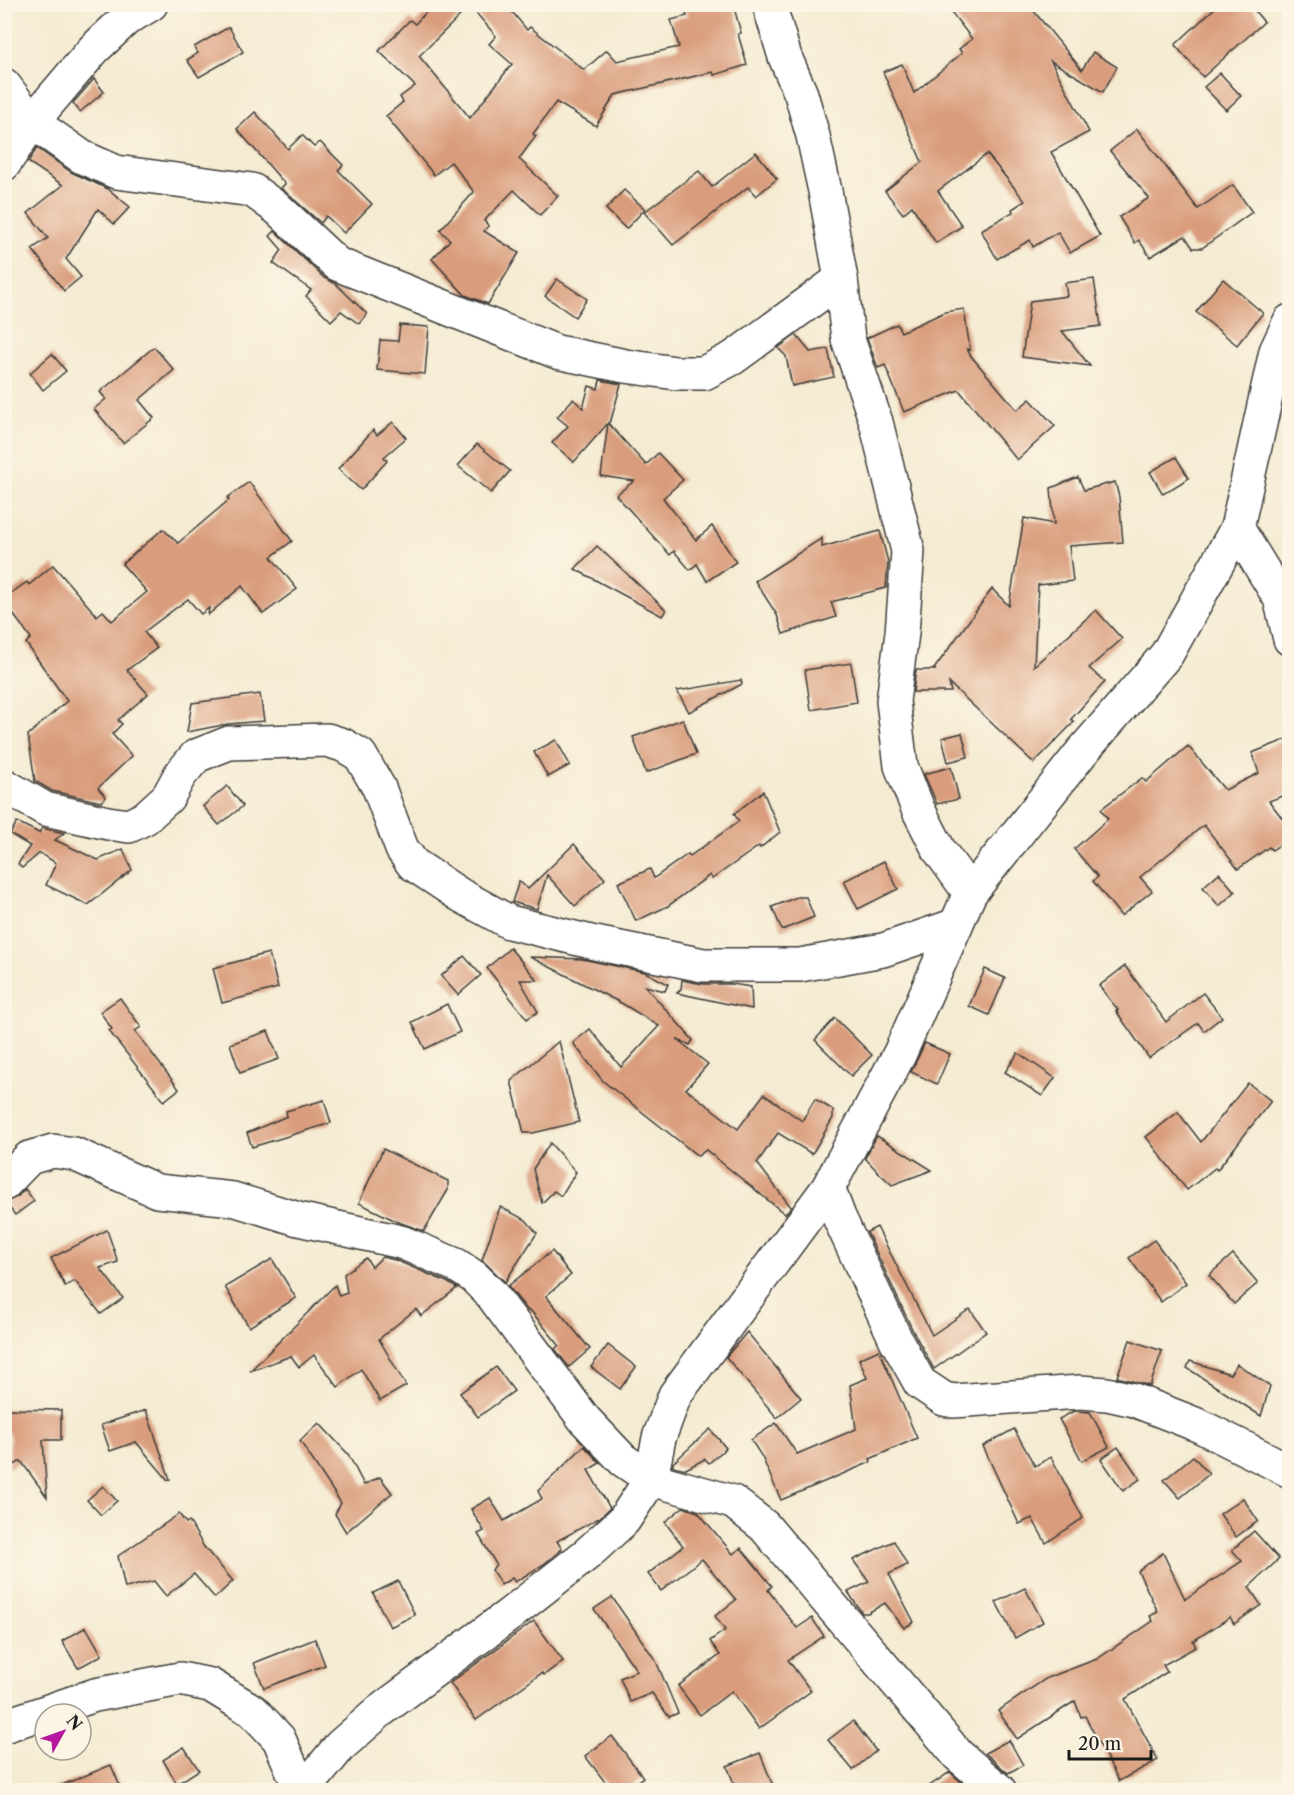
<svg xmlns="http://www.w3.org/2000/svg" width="1294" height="1795" font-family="'Libre Caslon Text',serif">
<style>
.building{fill:#d99c7c;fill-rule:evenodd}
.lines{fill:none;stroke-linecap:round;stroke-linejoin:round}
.minor-casing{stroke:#3c3b37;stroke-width:36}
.minor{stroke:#fff;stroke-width:33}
</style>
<rect width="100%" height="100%" fill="#fcf5e5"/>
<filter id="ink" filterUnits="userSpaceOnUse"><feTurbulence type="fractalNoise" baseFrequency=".0167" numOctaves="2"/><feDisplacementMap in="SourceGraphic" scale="12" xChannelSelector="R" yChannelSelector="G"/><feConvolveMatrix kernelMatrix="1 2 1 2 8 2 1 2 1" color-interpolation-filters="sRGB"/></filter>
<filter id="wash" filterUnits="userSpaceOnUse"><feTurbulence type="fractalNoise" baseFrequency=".008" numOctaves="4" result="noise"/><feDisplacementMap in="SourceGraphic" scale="24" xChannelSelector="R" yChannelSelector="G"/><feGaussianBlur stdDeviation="1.35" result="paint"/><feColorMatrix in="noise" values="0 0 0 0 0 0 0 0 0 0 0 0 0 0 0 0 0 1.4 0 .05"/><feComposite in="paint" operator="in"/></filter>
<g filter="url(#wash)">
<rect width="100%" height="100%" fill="#f4ebd2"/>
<g id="blocks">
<g class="building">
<path d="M434,4H502L514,14L527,30L530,27L584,70L607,50L617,61L679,47L671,20L687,16L684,8L696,4H733L741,33L738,34L747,65L714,75L713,72L615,95L596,126L556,102L533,134L536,136L519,159L558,196L540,215L514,190L484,221L489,226L484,231L519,253L488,304L465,295L432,259L450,240L440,230L474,192L451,162L434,175L386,116L403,102L400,97L415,86L379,51L410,20L415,24ZM470,6L496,36L489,44L512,64L470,118L419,56Z"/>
<path d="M945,4H1028L1082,70L1093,52L1117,67L1103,92L1051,61L1089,132L1051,152L1100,236L1070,253L1058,232L1033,247L1030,240L997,259L981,230L1013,212L1012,209L1025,201L987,154L938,191L962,226L936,243L912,206L903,214L885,191L922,162L883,72L902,64L914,93L962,53L959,49L972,39Z"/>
<path d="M1219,4H1249L1264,22L1203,77L1175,45Z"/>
<path d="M229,27L243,52L199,77L187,60L198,53L194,47Z"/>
<path d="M1220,73L1241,96L1226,110L1204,87Z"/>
<path d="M94,79L104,92L80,112L73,103Z"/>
<path d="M255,112L288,149L302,135L314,147L320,142L343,165L338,170L372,204L344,233L326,216L321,223L281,188L285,184L237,129Z"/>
<path d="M1137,129L1198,209L1233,185L1252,212L1202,248H1193L1185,236L1150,257L1139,240L1135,243L1119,217L1149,198L1110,151Z"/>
<path d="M37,148L71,172L108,189L130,207L114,224L98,209L66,259L81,277L64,291L32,249L48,238L28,213L63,185L28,162Z"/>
<path d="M756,152L777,179L756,196L748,187L673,245L644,212L699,171L712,187Z"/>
<path d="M624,190L645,209L626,229L606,209Z"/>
<path d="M275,231L324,278L336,284L367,314L359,324L341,311L331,321L306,296L311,290L273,263L282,250L270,236Z"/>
<path d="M557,279L587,299L575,317L545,296Z"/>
<path d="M1094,279L1101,326L1062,331L1090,366L1022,357L1030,301L1067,296L1065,283Z"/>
<path d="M1223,279L1263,313L1237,345L1196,312Z"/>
<path d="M964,309L970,350L967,349L971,356L1017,410L1030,399L1055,426L1017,460L959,390L904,412L885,365L878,368L867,338L897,324L901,332L945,312Z"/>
<path d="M400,325L429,327L425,374L377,370L380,340L398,341Z"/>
<path d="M796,335L810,352L828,349L834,377L792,386L786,356L778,348Z"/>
<path d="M154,347L174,370L139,400L154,418L123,443L94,409L106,399L100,392Z"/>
<path d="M52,354L66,371L43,390L30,373Z"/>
<path d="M600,380L621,384L611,420L608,423L646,465L658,453L683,480L663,498L696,540L712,526L736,562L707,581L697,564L690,570L674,551L670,555L616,495L634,481L601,476L608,423L574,462L552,443L568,426L557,417L573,399L583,408L589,386L598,389Z"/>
<path d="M393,422L406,438L384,457L387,461L361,490L338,469L373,430L377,435Z"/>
<path d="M477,444L510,471L491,493L458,466Z"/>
<path d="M1176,457L1189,478L1163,494L1150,472Z"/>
<path d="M1078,477L1084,490L1115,482L1119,497L1123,542L1069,546L1073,581L1038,585L1034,666L1096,610L1122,639L1089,668L1105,682L1071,719L1074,722L1034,763L949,683L951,692H913L916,670H936L934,669L992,589L1009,606L1024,518L1054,524L1051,488Z"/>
<path d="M249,482L292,541L271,557L297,589L263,614L242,586L208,615L209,608L201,614L188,599L144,632L157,648L127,670L148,694L118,720L122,724L112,734L132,756L98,788L106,797L101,802L52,791L35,781L28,735L67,701L26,643L31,638L4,602V598L27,582L29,585L53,565L97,616L103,611L112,621L147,592L122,564L163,529L178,543L229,500L227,498Z"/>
<path d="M880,531L888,562L886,588L831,602L836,617L783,634L777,615L755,581L822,538V547Z"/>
<path d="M597,546L666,610L662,616L575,569Z"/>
<path d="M851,663L857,702L811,710L805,670Z"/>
<path d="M741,680L742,684L689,712L677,691Z"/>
<path d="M260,694L264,721L228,724L187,732L192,703Z"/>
<path d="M683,719L696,754L646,773L633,737Z"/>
<path d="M962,733L968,757L948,762L942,738Z"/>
<path d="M1290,738V793L1269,801L1290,828V838L1272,850L1269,847L1238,869L1204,825L1140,877L1152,891L1121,916L1093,881L1098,877L1074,849L1108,819L1101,809L1142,778L1146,782L1188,746L1225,790L1259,773L1252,753Z"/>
<path d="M556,740L570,765L548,777L534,752Z"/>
<path d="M951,767L959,799L937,804L924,774Z"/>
<path d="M227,786L243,806L219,825L203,806Z"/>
<path d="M763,791L780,832L760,848L759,846L712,879L710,875L668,906L636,921L618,883L650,869L654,878L688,854L690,856L739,821L734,814Z"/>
<path d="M17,822L39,833L42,828L64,833L55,840L98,860L123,849L132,870L88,905L46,885L56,863L40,853L22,868L18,864L30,846L10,834Z"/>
<path d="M574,844L605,879L575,906L547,875L537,909L512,902L519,881L528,889Z"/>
<path d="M884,861L898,889L858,909L844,881Z"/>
<path d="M1219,873L1235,892L1219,906L1203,887Z"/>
<path d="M797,897H806L814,917L782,930L772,907Z"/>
<path d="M510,948L537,980H520L538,1012L527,1019L487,968Z"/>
<path d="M269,953L278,988L222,1003L213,968Z"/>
<path d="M464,956L481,975L458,995L441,976Z"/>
<path d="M530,957L582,959L645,972L668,984L665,991L645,986L693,1040L690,1045L677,1039L708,1064L686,1089L738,1129L764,1094L802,1121L815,1099L833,1110V1118L812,1154L778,1133L757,1163L791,1207L788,1211L785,1214L706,1150L698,1156L603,1081L573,1043L590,1029L621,1067L659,1026L623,1004Z"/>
<path d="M1125,966L1166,1022L1203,993L1222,1017L1204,1031L1198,1023L1149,1058L1116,1011L1118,1010L1099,986Z"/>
<path d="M985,969L1005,978L989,1015L969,1006Z"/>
<path d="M682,980L703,984H732L751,987L752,1009L677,993L681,989Z"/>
<path d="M120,998L141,1027L135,1031L179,1089L164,1101L109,1031L112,1029L100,1012Z"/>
<path d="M447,1004L460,1032L425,1049L412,1022Z"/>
<path d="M835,1018L872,1055L851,1076L815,1040Z"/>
<path d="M268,1031L279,1059L240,1073L230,1044Z"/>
<path d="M559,1041L579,1122L533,1133H524L511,1081Z"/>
<path d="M925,1043L950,1054L937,1084L911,1072Z"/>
<path d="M1018,1053L1055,1078L1042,1096L1005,1072Z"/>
<path d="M1248,1083L1271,1101L1217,1170L1215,1168L1187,1190L1146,1137L1178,1112L1201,1142Z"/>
<path d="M324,1100L331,1123L252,1147L247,1133L287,1116L286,1111Z"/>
<path d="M877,1136L932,1170L892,1185L878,1172L865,1158Z"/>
<path d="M550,1143L576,1172L561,1196L554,1191L542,1203L533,1169Z"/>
<path d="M383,1149L448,1181V1190L424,1231L398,1222L359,1203Z"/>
<path d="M25,1189L34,1201L15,1215L5,1202L17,1197Z"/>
<path d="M500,1207L526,1220L537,1233L505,1282L482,1260Z"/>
<path d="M877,1227L932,1335L970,1309L986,1332L934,1369L913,1331L867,1232Z"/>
<path d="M107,1230L118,1262L100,1268L123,1298L101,1314L75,1281L65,1286L51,1258Z"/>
<path d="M1154,1240L1186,1283L1161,1302L1129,1258Z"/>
<path d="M552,1251L571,1275L546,1296L590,1349L569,1367L555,1349L559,1345L530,1310L528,1311L508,1286Z"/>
<path d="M1233,1254L1258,1283L1234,1304L1209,1275Z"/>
<path d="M382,1257L395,1260L447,1282L457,1288L421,1316L416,1309L379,1339L406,1386L380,1401L361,1369L338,1387L314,1355L299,1367L291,1356L250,1371L335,1285L339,1296L347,1293L344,1274L366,1258L372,1267Z"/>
<path d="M272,1259L296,1298L249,1327L225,1287Z"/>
<path d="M747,1332L801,1398L777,1418L726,1357Z"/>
<path d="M1130,1340L1162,1351L1150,1386L1117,1377Z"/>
<path d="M608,1345L636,1367L620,1389L591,1367Z"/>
<path d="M879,1350L917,1438L870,1459L871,1462L781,1500L762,1457L751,1440L776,1423L797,1454L856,1429L850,1385L867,1378L859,1359Z"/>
<path d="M1190,1361L1230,1374L1237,1364L1270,1386L1261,1416L1187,1368Z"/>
<path d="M496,1367L514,1391L478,1417L460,1393Z"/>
<path d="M4,1409L61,1410V1440H43L47,1497L21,1461L9,1468L10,1432H4Z"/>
<path d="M146,1410L170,1479L168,1480L136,1442L110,1451L101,1425Z"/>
<path d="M1074,1411L1090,1412L1109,1447L1082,1461L1059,1419Z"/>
<path d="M319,1423L348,1454L364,1485L380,1477L392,1493L346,1532L335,1514L341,1503L300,1441Z"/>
<path d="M710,1429L726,1448L709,1463L705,1459L686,1469L673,1466V1463Z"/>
<path d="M1014,1429L1035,1466L1051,1457L1083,1518L1046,1543L1032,1518L1019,1524L983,1446Z"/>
<path d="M584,1446L600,1463L588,1470L610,1508L599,1518L557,1541L562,1549L544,1564L515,1582L512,1578L501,1585L492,1570L496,1564L478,1534L484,1531L471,1509L490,1498L504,1521L542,1499L538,1491Z"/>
<path d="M1118,1447L1140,1479L1123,1491L1101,1459Z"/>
<path d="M1193,1456L1209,1474L1180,1498L1164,1480Z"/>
<path d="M103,1486L117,1501L101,1515L87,1500Z"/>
<path d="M1243,1498L1258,1521L1236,1537L1220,1514Z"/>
<path d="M683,1507L698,1512L733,1554L741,1548L772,1586L768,1590L797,1628L812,1618L824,1636L788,1660L811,1691L759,1729L732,1691L700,1715L678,1686L720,1655L710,1641L725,1630L715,1616L736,1600L702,1559L661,1591L648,1574L683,1546L665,1522Z"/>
<path d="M179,1514L186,1523L189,1521L204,1547L233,1581L215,1598L194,1574L166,1596L154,1581L125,1588L118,1556Z"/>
<path d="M1254,1531L1279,1559L1249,1587L1261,1605L1234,1624L1230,1617L1193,1641L1196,1647L1163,1665L1167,1672L1125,1699L1158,1760L1119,1781L1085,1716L1081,1717L1075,1701L1017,1739L998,1711L1047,1678L1097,1659L1153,1621L1150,1616L1158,1612L1138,1571L1163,1553L1185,1599L1242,1561L1232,1550Z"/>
<path d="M894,1541L907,1565L889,1574L914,1622L904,1628L885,1603L868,1613H862L848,1592L869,1582L853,1560Z"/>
<path d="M398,1581L415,1615L390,1627L373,1593Z"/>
<path d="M1025,1588L1043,1622L1015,1638L996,1602Z"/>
<path d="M612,1597L656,1661L678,1713L669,1717L652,1693L630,1702L620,1678L637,1671L594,1609Z"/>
<path d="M534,1621L563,1661L544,1675L542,1673L476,1720L450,1683Z"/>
<path d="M86,1627L102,1655L78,1668L62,1641Z"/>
<path d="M315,1639L325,1665L264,1688L254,1663Z"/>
<path d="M853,1721L876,1751L853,1770L828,1740Z"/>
<path d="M612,1736L643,1777L625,1791H612L585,1756Z"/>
<path d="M1009,1740L1023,1765L1008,1773L985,1753Z"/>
<path d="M184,1747L199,1770L177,1784L163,1760Z"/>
<path d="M760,1753L775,1791H737L727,1766Z"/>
<path d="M111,1765L122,1791H50V1790Z"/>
<path d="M950,1772L971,1791H922Z"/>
</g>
</g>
</g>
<g filter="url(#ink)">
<use href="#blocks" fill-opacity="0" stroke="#3c3b37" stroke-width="1.5"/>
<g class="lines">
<defs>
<g id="minor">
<path d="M769,4L785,57L801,94L813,136L825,191L841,279L848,339L876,422L908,551L902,633L893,701L901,766L918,809L939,850L970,893"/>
<path d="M4,85L32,122L82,157L116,172L252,190L278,209L337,264L557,352L625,366L676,373H704L733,358L841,279"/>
<path d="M4,164L32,122L94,49L126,19L151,4"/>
<path d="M1237,528L1280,598L1290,639"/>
<path d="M4,785L45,809L108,823L129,826L145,818L168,797L180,775L196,756L229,743L327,740L343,745L360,755L379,788L402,849L413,864L460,895L509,922L595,943L703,965H800L883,950L956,925"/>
<path d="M4,1184L29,1158L53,1151L74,1154L157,1191L233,1199L298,1219L401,1242L456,1265L474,1277L492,1295L585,1420L623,1460L651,1479L733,1502L764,1526L958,1755L999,1790"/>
<path d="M828,1188L839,1217L896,1340L920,1383L944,1399L954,1401L1080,1392L1107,1394L1134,1400L1200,1426L1290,1471"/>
<path d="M4,1726L95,1695L180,1679L210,1685L253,1711L279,1739L301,1790"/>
<path d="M304,1790L340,1746L380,1711L509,1615L587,1554L624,1520L651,1479L659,1438L675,1395L828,1188L900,1053L970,893L1082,752L1167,654L1237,528L1276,351L1290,321"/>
</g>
</defs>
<use href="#minor" class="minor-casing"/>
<use href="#minor" class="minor"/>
</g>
</g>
<rect width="1294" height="1795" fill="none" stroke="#fcf5e5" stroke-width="24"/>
<g transform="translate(63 1732) rotate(50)"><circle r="28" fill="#fcf5e5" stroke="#a29e95" stroke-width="1.5"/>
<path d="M0-4.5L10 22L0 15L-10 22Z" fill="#b5179e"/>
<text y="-9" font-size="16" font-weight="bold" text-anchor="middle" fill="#1c1c1c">N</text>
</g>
<path d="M1069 1750v9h82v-9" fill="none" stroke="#1c1c1c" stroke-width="3"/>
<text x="1078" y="1750" font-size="18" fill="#1c1c1c" stroke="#fcf5e5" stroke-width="4.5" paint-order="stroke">20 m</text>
</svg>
